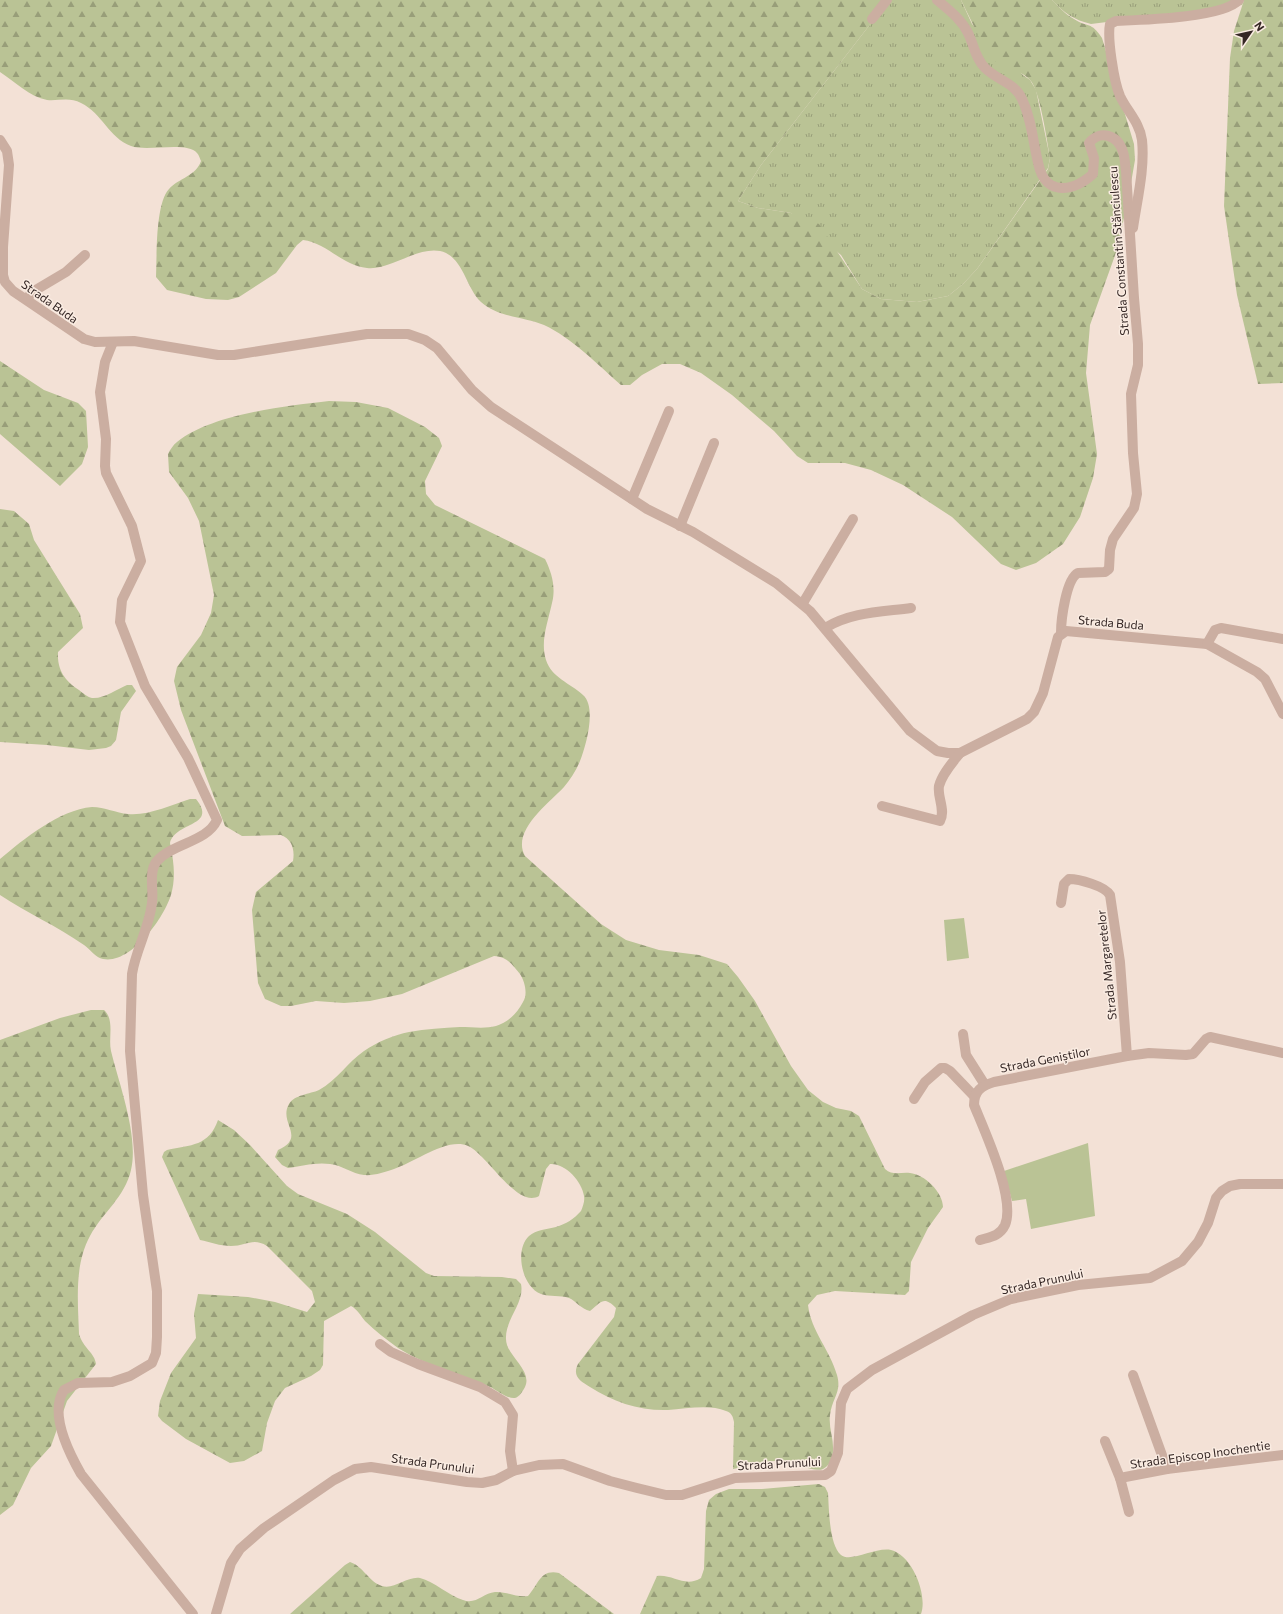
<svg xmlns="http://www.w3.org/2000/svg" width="1283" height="1614" font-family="Commissioner,sans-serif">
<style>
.grass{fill:url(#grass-tufts)}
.forest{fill:url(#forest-firs)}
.park{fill:#bac395}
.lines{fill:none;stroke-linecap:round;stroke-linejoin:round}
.minor{stroke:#cbaea1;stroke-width:10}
.labels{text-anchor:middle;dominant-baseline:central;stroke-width:3;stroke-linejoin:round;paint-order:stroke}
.street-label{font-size:12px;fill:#352725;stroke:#faece2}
</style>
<defs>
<pattern id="grass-tufts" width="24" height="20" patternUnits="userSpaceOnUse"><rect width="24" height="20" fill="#bac395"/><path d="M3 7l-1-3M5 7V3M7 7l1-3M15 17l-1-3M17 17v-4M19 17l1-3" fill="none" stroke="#989e79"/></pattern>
<pattern id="forest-firs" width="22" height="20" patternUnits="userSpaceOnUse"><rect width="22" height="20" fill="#bac395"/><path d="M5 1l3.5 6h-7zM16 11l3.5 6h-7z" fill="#989e79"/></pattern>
</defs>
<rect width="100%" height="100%" fill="#f3e1d6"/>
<g class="grass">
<path d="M889,0H961L972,24L1023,75L1030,80L1036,90L1050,158L1048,168L977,269L963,284L948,296L917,302L881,299L862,289L841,255L791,213L758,208L738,201L761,165Z"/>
<path d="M1052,0H1244L1242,5L1091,24C1074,20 1064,13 1052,0Z"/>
</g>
<g class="forest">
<path d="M0,0H889L761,165L738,201L758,208L791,213L819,224L862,289L881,299L917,302L948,296L963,284L977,269L1048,169L1050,158C1047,141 1040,90 1030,80C1021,70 1001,67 989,57L961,0H1052C1059,7 1065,14 1074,19C1088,28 1091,21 1102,38L1134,144L1135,160L1131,183L1118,247L1090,325L1086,373L1097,454L1093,478L1080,517L1063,544L1036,563L1016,570L1001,564L952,517L903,485L871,470L845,463H808L797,456L774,431L732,395L701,373L680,364H662L642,375L630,385H621C597,364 572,338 544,325C524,317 497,317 481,302C467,289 464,262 446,253C422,242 391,271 367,268C343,266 327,243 303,240L297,245L276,273L239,297L228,300L206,299L167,290L156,277C157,257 155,204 169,189C179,178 196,176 201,161C200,159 199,155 197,153C187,141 147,152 131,146C109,138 102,113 81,103C70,97 59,101 47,100C30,97 14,81 0,72Z"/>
<path d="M1244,0H1283V383L1258,384L1237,295L1224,206L1230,58L1234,31Z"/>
<path d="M0,361L44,390L78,403L86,411L88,447L82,464L60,486L0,434Z"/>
<path d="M329,401L356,402L388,408L425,427L439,438L442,446L425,481L426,494L435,505L545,559C552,573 556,588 552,603C548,622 540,641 546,660C552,678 570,683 583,695C597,707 586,746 580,761C576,771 570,780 564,787C549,803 511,831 525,856L601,924L626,940L659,950L699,955L727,964L738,977L755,1001L791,1066L808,1090L823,1102L836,1108L851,1111L859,1116L885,1169C893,1176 900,1172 910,1173C924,1174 943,1192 943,1207L928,1228L911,1262L909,1291L905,1295L835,1291L817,1295L808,1305C811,1331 830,1350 837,1375C842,1392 832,1398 830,1415C828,1429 836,1443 832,1457C831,1462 827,1467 823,1469C815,1473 792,1462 781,1461C766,1460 749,1466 733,1469L734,1422C733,1417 732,1413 726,1411C709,1404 686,1409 668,1410C640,1411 613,1402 590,1387C580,1381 572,1376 578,1364L614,1317L616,1308C604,1296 602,1301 590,1311C581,1309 576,1301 569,1298C560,1295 550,1297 541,1294C522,1287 514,1250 529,1236C536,1230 547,1229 556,1227C566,1224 574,1219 581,1211C583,1206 585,1201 584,1196C582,1181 565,1163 550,1164L546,1169L539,1196C517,1209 487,1154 468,1146C447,1137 414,1163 394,1169C386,1172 373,1176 364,1175C352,1174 342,1165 330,1164C316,1162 301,1166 288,1168L282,1165L275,1157L278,1150C307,1137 278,1123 289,1104C294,1095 310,1094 319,1090C337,1080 348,1062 364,1051C377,1042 394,1035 409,1032C426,1029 443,1028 460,1027C472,1027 485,1029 496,1026C509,1022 517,1013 523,1002C528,994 525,982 520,974C512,964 507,957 494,956L402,994L370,1001L344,1003L316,1001L291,1006H281L265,999L258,983L252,910L256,892L293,861C295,850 292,839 281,835L242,836L225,826L181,710L174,681L177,667L201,635L211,613L214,595L199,521L188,498L169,472L168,454C170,450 173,445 177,442C212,414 285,406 329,401Z"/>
<path d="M0,509L14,511L29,524L34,540L80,614L83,628L58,652C57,670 65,681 79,690C83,693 87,697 92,698C104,699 117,689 127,685H132L136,691L121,712L116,740L111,746L106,748L89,750L47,745L0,742Z"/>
<path d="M190,799H196C218,827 176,821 170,843C173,858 176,875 172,891C167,915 131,965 103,959C96,958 90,949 84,945C57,926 27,913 0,895V859C24,839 59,810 92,807C105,807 116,813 128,814C148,816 171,805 190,799Z"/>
<path d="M91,1010H104C115,1020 108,1038 111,1051C119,1084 139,1136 131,1170C125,1197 103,1212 90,1236C74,1265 78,1302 79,1334C83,1348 95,1353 96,1364L67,1401L51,1446L31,1468L13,1505L0,1515V1040L60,1018Z"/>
<path d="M218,1120L234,1130L250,1145L287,1186L298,1194L347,1214L375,1232L426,1273L434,1276L502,1277L516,1279L521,1284C525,1303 505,1319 506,1339C506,1356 533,1370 525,1387C523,1391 519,1397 515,1398C507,1399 497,1390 490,1387C460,1373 426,1366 398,1348C387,1340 375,1331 365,1321C361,1316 357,1309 351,1306L324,1321L323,1365L320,1370L311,1376L285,1388L275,1401L267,1423L262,1451L244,1461L230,1463L186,1439L162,1421L158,1416L160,1401L171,1373L196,1338L194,1314L198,1294L248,1297L275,1302L307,1312L315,1302L312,1291L267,1246C253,1237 246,1246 231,1246C220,1246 210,1242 200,1240L162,1157L164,1152L167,1150C191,1145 209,1146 218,1120Z"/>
<path d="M819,1484L825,1487L828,1493C829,1508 829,1545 841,1555C851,1563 875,1547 891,1550C912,1555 928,1595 921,1614H640L657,1576C673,1574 685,1588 701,1578L704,1569L706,1511L709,1500L716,1494L729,1489H762Z"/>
<path d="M350,1562C363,1566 369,1582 382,1586C394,1590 407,1576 420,1578C434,1581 449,1596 463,1600C476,1605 483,1593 495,1592C506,1591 517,1598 528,1596C539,1584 540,1569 559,1573L614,1614H290L345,1565Z"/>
</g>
<g class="park">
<path d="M964,918L969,958L947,961L944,920Z"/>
<path d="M1088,1143L1095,1216L1031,1229L1026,1199L1012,1201L1004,1171Z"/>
</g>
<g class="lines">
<g class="minor">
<path d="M937,0C949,10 961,19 968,33C974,45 975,58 985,68C997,80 1015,83 1022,99C1033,122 1033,147 1040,170C1042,176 1046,182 1051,185C1065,193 1082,184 1093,174L1094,158L1089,143C1100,129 1118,135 1123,152C1125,158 1125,165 1126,171L1134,298L1138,344V365L1131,394L1133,453L1137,494L1134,508L1113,539L1110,550L1109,569L1105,572L1078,573C1066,579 1061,620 1061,633"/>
<path d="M872,19L887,0"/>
<path d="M0,140L7,151L9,165L3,247V275L5,282L13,291L84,339L95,342L134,341L218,355H234L367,334H408L425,340L437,348L472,390L491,407L647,509L693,532L776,583L810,611L910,731L937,751L948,753H960L1027,719L1034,712L1043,693L1058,637L1066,631L1207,644L1257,672L1265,679L1283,714"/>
<path d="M1133,228C1137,200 1145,169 1142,140C1140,123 1127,111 1120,96C1114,82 1107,38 1110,24L1116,21C1142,20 1223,18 1239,0"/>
<path d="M26,299L34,291L66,272L85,255"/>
<path d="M113,342L105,362L100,392L106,439L105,466L106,473L132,526L141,561L122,600L120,622L145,686L188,758L217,820C207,842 173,843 157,861C148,872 154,890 152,903C149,929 136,949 132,974L130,1051L143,1195L157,1291V1337L156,1353L152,1363L130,1376L112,1382L78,1383L64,1390C49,1413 69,1453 81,1474L193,1614"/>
<path d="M632,499L669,411"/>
<path d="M680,526L714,443"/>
<path d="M803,603L853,519"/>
<path d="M825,628C851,612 881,612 911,608"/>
<path d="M1207,644L1215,630L1221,628L1283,639"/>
<path d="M882,806L940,821C946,810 937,797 939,786C942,774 953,762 960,753"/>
<path d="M1061,903L1064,884L1069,879C1079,879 1105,886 1110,895L1120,962L1127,1056"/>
<path d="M963,1034L966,1055L985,1085"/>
<path d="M914,1099L925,1082L941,1068H945L950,1071L974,1096"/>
<path d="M980,1240C990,1237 1000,1236 1005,1225C1016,1199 985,1132 974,1105C974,1091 981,1086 994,1082L1127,1056L1149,1053L1186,1055L1193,1054L1206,1039L1210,1037L1283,1053"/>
<path d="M380,1344L391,1352L418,1364L480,1387L505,1402L513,1415L510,1451L513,1471"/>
<path d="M1133,1375L1167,1469"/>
<path d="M1105,1441L1120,1478L1167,1469L1283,1455"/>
<path d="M1120,1478L1129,1512"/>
<path d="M216,1614L231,1563L240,1549L264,1528L334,1480L355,1469L371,1467L467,1482L482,1483L496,1480L513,1471L539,1465L563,1464L610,1481L637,1488L666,1495H682L735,1478L825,1475L831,1471L838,1453L841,1403L847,1389L872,1370L973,1315L1011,1299L1078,1285L1150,1278L1182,1261L1198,1242L1208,1223L1216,1198L1222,1191L1230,1186L1240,1184H1283"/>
</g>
</g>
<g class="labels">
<g class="street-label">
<text transform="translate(1118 251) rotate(-94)">Strada Constantin Stănciulescu</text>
<text transform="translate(50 301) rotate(35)">Strada Buda</text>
<text transform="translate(1111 622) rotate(5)">Strada Buda</text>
<text transform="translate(1106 965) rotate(-96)">Strada Margaretelor</text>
<text transform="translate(1045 1059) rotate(-11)">Strada Geniștilor</text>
<text transform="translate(1042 1281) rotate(-12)">Strada Prunului</text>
<text transform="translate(1200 1454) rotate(-8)">Strada Episcop Inochentie</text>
<text transform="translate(433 1463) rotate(8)">Strada Prunului</text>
<text transform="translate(779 1463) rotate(-3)">Strada Prunului</text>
</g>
</g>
<g transform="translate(1251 32) rotate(56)" stroke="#faece2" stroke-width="3" paint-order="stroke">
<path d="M0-3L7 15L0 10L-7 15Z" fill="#352725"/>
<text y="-6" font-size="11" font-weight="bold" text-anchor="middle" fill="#352725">N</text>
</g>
</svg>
